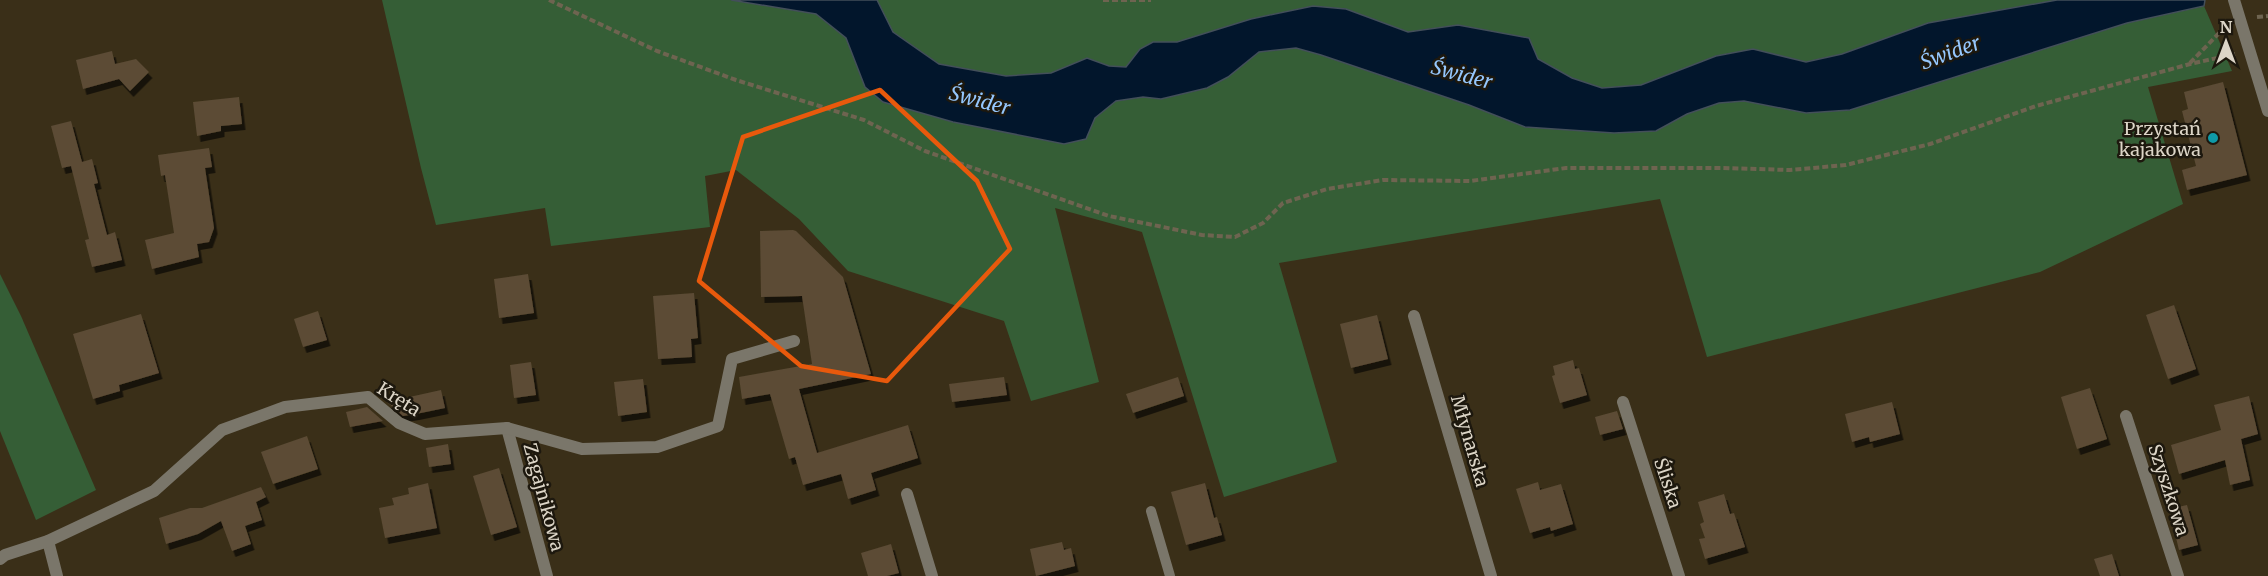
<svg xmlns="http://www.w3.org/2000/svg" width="2268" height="576" font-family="Merriweather,serif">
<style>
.green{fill:#355e36}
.water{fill:#02162c;stroke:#434f5a;stroke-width:1.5}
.building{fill:#5b4b35;filter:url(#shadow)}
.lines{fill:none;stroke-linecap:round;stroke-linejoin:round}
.path{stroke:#6e6450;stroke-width:4;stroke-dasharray:6 3;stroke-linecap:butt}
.service{stroke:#7a766a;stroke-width:10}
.minor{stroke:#7a766a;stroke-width:12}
.tertiary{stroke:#7a766a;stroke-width:12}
.marked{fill:none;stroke:#e8590c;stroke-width:4.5;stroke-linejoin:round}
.culture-dot{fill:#0f9aa8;stroke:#1d180e;stroke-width:2}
.labels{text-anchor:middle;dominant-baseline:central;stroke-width:5;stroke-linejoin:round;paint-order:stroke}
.poi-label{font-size:18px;fill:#dcd5c7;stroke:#1d180e;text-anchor:end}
.street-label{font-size:18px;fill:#dcd5c7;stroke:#1d180e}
.water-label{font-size:20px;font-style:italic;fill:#95c7fd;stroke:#1d180e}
</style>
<defs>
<filter id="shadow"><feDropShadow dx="3.5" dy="6" stdDeviation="0" flood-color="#0009"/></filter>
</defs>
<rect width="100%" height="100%" fill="#3a2f18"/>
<g class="green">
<path d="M382,0H731L816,14L846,38L865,87L1086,139L1095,118L1116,101L1143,97L1161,99L1207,88L1228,77L1259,52L1296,48L1321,55L1469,105L1525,127L1656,131L1687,114L1719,103L1745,101L1806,113L2127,23L2204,6L2232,71L2148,87L2183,204L2040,272L1707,357L1660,199L1279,263L1337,462L1224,497L1142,232L1055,208L1099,382L1031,401L1004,321L848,271L799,219L736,170L705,176L710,227L551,246L545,208L436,225L421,168Z"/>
<path d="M877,0H2057L1928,23L1842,54L1805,62L1753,49L1716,56L1641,85L1601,88L1572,78L1538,59L1458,25L1408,32L1346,9L1313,6L1251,19L1177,42H1153L1140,49L1126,67L1109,66L1087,58L1052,73L1006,76L939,64L893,32Z"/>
<path d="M0,274L21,316L96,490L36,520L0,431Z"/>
</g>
<path class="water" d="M731,0H877L893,32L939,64L1006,76L1051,73L1087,58L1109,66L1126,67L1140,49L1153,42H1177L1251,19L1313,6L1346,9L1408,32L1458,25L1529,38L1538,59L1572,78L1602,88L1641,85L1716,56L1753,49L1806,62L1842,54L1928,23L2057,0H2205L2204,6L2127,23L1850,110L1806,113L1744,101L1719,103L1687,114L1656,131L1614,133L1525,127L1469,105L1321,55L1296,48L1259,52L1228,77L1207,88L1161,99L1143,97L1116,101L1095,118L1086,139L1064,144L953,122L883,102L865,87L846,38L816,14Z"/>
<g class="building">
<path d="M112,51L115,64L136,59L149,72L130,91L119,79L83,89L76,60Z"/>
<path d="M2223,82L2247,175L2187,190L2182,170L2196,166L2182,111L2188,109L2184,92Z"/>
<path d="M239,97L242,124L221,126V131L197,136L193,102Z"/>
<path d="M71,121L82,162L92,159L98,183L94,184L107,235L115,232L122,260L92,267L85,240L89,239L71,166L62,168L51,126Z"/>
<path d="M209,148L212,167L205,168L214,228L209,242L197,244L199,257L152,269L145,240L174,233L165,175L161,176L158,155Z"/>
<path d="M793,230L796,231L843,277L871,374L799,389L817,453L908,425L918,458L871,473L876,490L848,499L841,474L803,485L795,457L789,459L770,394L742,399L739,377L812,364L802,296L761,297L760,231Z"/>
<path d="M528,274L534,313L499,318L494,279Z"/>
<path d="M694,293L698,338L691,339L692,357L658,359L653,296Z"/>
<path d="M2174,305L2196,369L2168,379L2146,315Z"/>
<path d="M318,311L327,340L303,347L294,319Z"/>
<path d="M141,314L159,373L119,385L120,391L93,399L73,334Z"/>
<path d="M1377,315L1388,359L1351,368L1340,324Z"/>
<path d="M1573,360L1575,369L1579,368L1587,395L1560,403L1552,376L1555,375L1553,366Z"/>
<path d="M531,362L536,395L514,398L510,365Z"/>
<path d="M1004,377L1007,395L952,402L949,384Z"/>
<path d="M1178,377L1184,396L1133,413L1126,394Z"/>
<path d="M643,379L647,412L618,416L614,382Z"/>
<path d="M2090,388L2107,439L2077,449L2061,397Z"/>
<path d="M441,390L445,408L416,414L403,416L387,402Z"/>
<path d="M2249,396L2258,434L2241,439L2250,480L2230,485L2225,460L2179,474L2171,445L2221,430L2214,405Z"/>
<path d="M1892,402L1900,434L1870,442L1869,437L1852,442L1845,414Z"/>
<path d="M367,407L383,421L350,427L346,412Z"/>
<path d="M1617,411L1623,429L1600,435L1595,417Z"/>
<path d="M307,436L318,469L273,484L261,452Z"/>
<path d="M448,444L451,464L429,467L426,448Z"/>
<path d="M499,468L517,527L491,535L473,476Z"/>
<path d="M1538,482L1540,490L1561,484L1573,524L1551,531L1550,527L1530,533L1516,489Z"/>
<path d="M428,483L437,528L385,538L379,508L394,505L392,498L409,494L408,488Z"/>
<path d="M1205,483L1214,518L1217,517L1222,535L1186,545L1171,492Z"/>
<path d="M261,487L266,497L256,502L262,520L245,526L251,544L232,551L221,521L198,534L166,544L159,518L190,508H202Z"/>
<path d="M1724,494L1730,514L1734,513L1745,547L1705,559L1699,539L1705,538L1700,524L1704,522L1698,502Z"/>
<path d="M2187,505L2198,545L2179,550L2169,509Z"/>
<path d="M1062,542L1064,550L1071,548L1075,566L1036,576L1030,549Z"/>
<path d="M891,544L899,573L887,576H868L861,553Z"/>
<path d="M2112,554L2119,576H2100L2094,559Z"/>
</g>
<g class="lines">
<g class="path">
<path d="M549,0L657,51L736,80L864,120L925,151L1109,216L1202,235L1235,237L1263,223L1283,203L1327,189L1383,180L1470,181L1566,168H1722L1790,170L1846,165L1930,144L2036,106L2190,64L2235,54"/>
<path d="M1103,0H1151"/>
<path d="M2257,17L2268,16"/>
<path d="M2190,63L2225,27"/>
</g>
<path class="service" d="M1151,511L1170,576"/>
<g class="minor">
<path d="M1414,316L1491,576"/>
<path d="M1623,402L1679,576"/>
<path d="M2126,416L2178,576"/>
<path d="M507,428L547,576"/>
<path d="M907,494L932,576"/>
<path d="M48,541L57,576"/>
<path d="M0,559L5,555L48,541L154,491L222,430L285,407L368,397L399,423L425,434L507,428L582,449L657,447L718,426L732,359L794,341"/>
</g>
<path class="tertiary" d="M2234,0L2268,111"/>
</g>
<path class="marked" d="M880,90L977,181L1010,249L887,381L801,366L699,281L743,137Z"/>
<circle class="culture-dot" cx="2213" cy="138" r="6"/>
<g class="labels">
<g class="poi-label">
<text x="2201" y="128">Przystań<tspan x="2201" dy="21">kajakowa</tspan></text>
</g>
<g class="street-label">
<text transform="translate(399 399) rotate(32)">Kręta</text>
<text transform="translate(1470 441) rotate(74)">Młynarska</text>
<text transform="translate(1668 483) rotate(72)">Śliska</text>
<text transform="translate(2169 490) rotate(72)">Szyszkowa</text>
<text transform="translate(544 497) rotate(75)">Zagajnikowa</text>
</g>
<g class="water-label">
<text transform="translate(1950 52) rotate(-20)">Świder</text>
<text transform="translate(1462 74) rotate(15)">Świder</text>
<text transform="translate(980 100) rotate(15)">Świder</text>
</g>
</g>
<g transform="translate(2226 42)" stroke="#1d180e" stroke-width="4.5" paint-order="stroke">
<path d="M0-4.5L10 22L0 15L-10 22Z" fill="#dcd5c7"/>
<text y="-9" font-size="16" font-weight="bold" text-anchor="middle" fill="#dcd5c7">N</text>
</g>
</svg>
